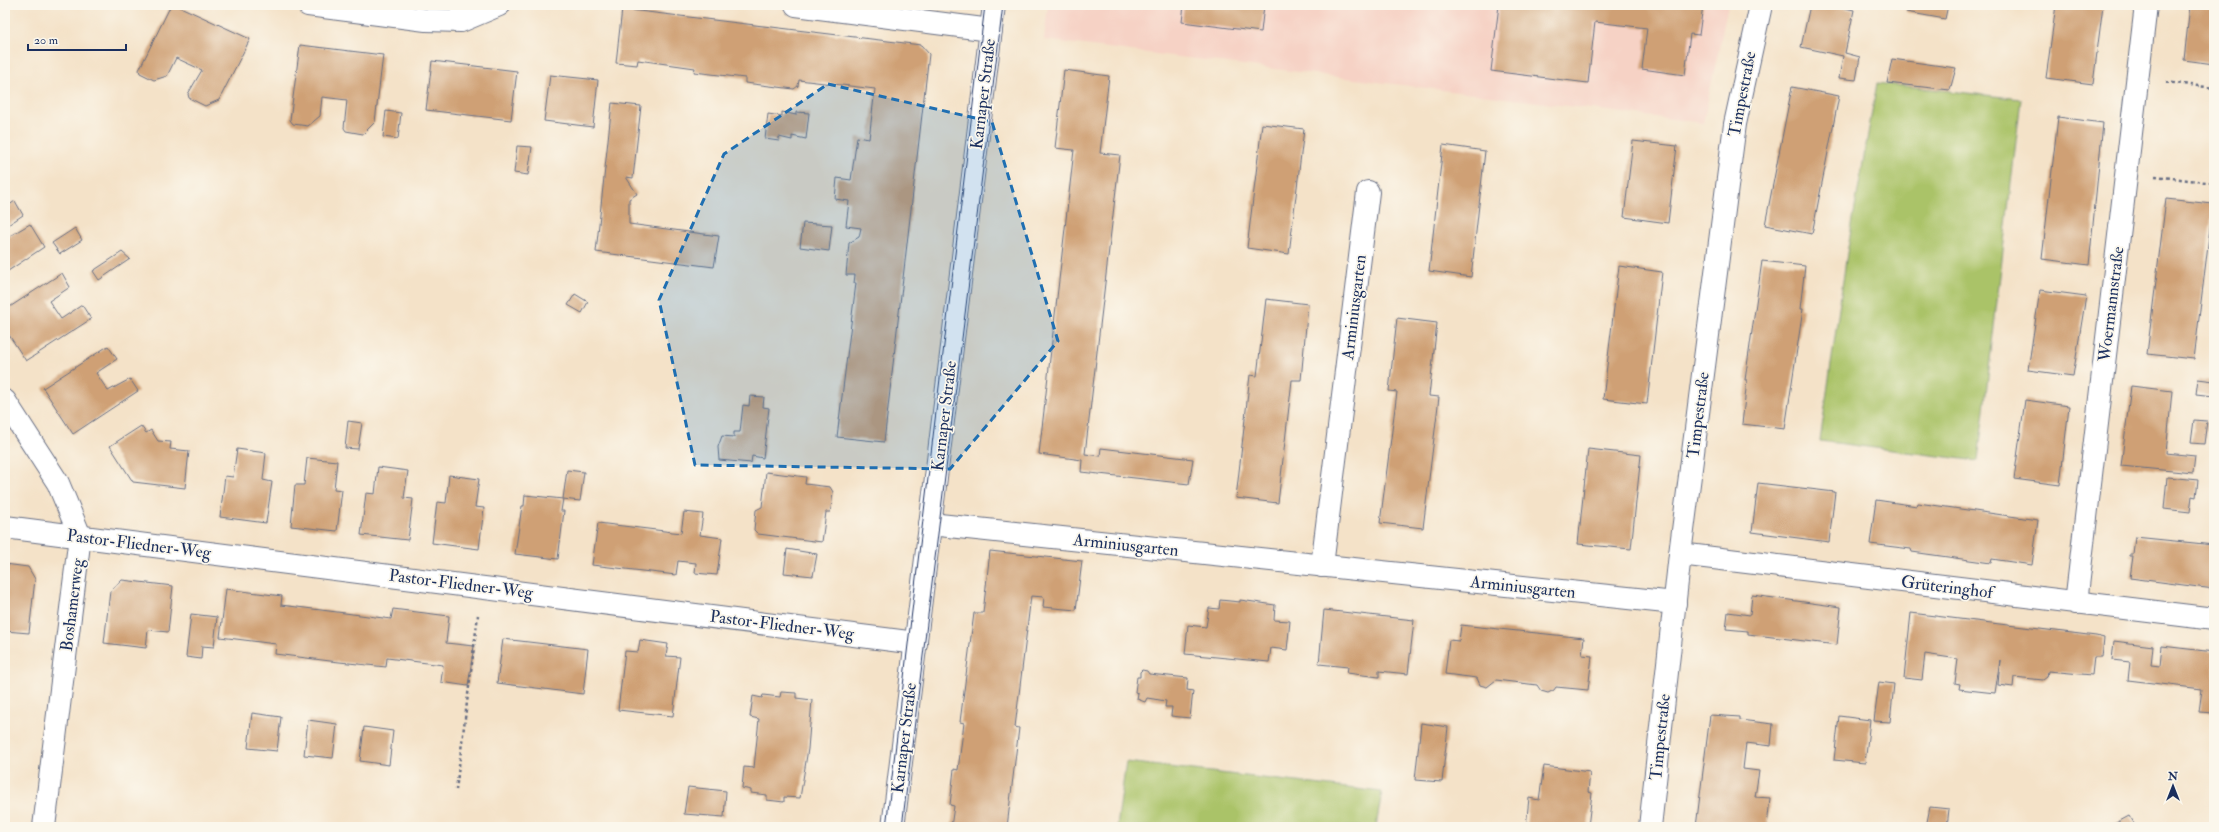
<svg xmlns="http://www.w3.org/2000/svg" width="2219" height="832" font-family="'IM FELL Double Pica',serif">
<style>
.built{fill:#f6d2c5}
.green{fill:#aac368;stroke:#627963}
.building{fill:#cfa075}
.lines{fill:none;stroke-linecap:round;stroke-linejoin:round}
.street-casing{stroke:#676e83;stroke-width:24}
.secondary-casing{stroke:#676e83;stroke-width:24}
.path{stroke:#676e83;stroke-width:2.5;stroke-dasharray:3 3;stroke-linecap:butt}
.street{stroke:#fff;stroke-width:22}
.secondary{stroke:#fff;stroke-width:22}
.tram{stroke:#1b2f5e;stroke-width:1}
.marked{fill:#1f6fb2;fill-opacity:0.2;stroke:#1f6fb2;stroke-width:3;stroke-dasharray:8 5;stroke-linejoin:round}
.labels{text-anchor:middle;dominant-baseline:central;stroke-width:3.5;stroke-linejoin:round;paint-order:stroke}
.street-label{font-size:17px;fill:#1b2f5e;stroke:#fbf7ec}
</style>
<rect width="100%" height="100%" fill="#fbf7ec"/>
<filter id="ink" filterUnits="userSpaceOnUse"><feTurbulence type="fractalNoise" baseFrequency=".025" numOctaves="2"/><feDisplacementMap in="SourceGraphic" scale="8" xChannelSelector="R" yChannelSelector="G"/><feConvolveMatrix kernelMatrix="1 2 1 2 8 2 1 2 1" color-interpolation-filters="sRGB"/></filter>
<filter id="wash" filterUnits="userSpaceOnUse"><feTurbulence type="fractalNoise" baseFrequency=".012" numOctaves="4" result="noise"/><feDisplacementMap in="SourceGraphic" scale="16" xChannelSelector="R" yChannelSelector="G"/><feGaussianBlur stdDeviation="0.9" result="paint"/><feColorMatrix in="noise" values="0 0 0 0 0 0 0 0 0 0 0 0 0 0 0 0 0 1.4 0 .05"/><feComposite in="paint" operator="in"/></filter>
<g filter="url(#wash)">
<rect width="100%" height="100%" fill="#f4e2c8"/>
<path class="built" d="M1048,5H1728L1703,123L1044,40Z"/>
<g class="green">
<path d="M1877,83L2021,99L1978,461L1820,441L1847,253Z"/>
<path d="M1126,762L1382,792L1376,827H1117Z"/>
</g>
<g id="blocks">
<g class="building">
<path d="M171,5H176L250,39L219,100L205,106L189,98L188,94L202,70L176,58L167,76L154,80L140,73L139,70Z"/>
<path d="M1184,5H1264L1261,32L1182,22Z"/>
<path d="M1499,5H1703L1699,35L1690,34L1685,75L1642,69L1647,28L1595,22L1588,83L1491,71Z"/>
<path d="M1810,5H1831L1854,10L1845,53L1860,57L1856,80L1839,78L1843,56L1801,47Z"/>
<path d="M1907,5H1948L1945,19L1906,12Z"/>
<path d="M2056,5H2103L2093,84L2046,78Z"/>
<path d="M2190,5H2214V64L2184,60Z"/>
<path d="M622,9L921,45L929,54L884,442L837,437L856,283H854L855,275H846L849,243L859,237L861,228L846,226L849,201L835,199L837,178L851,180L857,137L869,139L875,89L799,80L798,86L794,89L745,83V78L694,72L695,68L638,60L637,65L616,63Z"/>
<path d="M300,45L383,55L375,122L363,134L346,131L344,128L347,100L322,97L320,116L308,126L293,124L290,120Z"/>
<path d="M1892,59L1956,68L1950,90L1887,83Z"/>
<path d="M432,61L517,71L511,120L426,110Z"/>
<path d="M1064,70L1109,76L1100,153L1120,155L1085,454L1100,456L1101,448L1193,459L1189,484L1081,472L1082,460L1039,454L1074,150L1055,148Z"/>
<path d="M550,75L598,80L593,127L544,121Z"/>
<path d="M1792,87L1839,96L1812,234L1765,225Z"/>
<path d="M612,103L641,106L633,178L626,177L637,194L629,199V224L719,236L714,267L596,252Z"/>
<path d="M386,111L401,113L398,139L383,137Z"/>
<path d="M782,112L796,115V112L809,113L806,139L792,136V140L779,137V141L765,139L768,114L782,116Z"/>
<path d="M2058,117L2103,123L2089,265L2042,259Z"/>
<path d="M1262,124L1304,129L1289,254L1247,248Z"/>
<path d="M1633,141L1677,146L1668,223L1624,217Z"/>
<path d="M1443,145L1485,151L1471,277L1429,271Z"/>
<path d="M517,146L532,147L528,175L514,173Z"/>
<path d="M2166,199L2213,204L2194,359L2147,354Z"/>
<path d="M15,201L23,215L5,227V208Z"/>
<path d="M803,223L832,225L829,251L800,247Z"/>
<path d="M30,224L44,247L5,273V233L8,237Z"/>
<path d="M75,228L82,240L60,254L52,243Z"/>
<path d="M122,252L130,259L99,280L93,271Z"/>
<path d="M1762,261L1805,266L1800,309H1803L1785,429L1742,424L1747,380H1745Z"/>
<path d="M1619,266L1662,272L1647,404L1603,399Z"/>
<path d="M62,273L70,287L49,301L61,319L82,305L91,319L26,361L5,329V310Z"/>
<path d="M2040,290L2086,296L2073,376L2028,370Z"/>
<path d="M575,294L588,302L582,313L568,305Z"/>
<path d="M1266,299L1308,304L1301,380H1292L1278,503L1236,498L1250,375L1257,376Z"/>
<path d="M1397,318L1437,323L1429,396L1439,397L1423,528L1380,523L1397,392L1389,391Z"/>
<path d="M108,346L117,359L96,373L108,391L130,379L138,391L73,434L43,388Z"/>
<path d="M2198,379L2214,381V396L2196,394Z"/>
<path d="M2131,386L2172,391L2166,453L2195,456L2193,473L2121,466Z"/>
<path d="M750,396L764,397L763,407L769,408L763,458L752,456L751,463L719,460L718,447L722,436L734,437V432H740L743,405L749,406Z"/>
<path d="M2025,400L2069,406L2060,485L2014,479Z"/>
<path d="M2194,420L2207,421L2204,444L2191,443Z"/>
<path d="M348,421L362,423L358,449L345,448Z"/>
<path d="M141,426L146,433L151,430L158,441L171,442L170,449L189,451L185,488L133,482L110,446Z"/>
<path d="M237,449L266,453L263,480L272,482L266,523L220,517L225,476L233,477Z"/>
<path d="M1588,449L1641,455L1631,549L1578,544Z"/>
<path d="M307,458L337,461L334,489L342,490L337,531L291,526L295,485H304Z"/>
<path d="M378,467L408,471L404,498L413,499L408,540L361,535L366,493L375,494Z"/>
<path d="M567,470L584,472L580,501L563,499Z"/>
<path d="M766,472L806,477L805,484L830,487L833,492L831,508L830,512H826L822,542L758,534L754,530L756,510L762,507Z"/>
<path d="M449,475L479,479L475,507L484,508L479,549L432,543L437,502L446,503Z"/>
<path d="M2167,477L2198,480L2196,497L2192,496L2190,512L2164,509Z"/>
<path d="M1758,483L1835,492L1829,542L1752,532Z"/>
<path d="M525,495L563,499L561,511H564L558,559L515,554L522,506H524Z"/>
<path d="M1876,500L1917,506L1918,503L2038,520L2032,565L1992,559L1991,563L1912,552L1911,549L1870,544Z"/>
<path d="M684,512L703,514L700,535L722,538L717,575L695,573L696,563L678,561L676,575L592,565L598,523L681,533Z"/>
<path d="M2135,537L2214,545V589L2130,578L2133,556H2130V554H2133Z"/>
<path d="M787,549L817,554L813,576L784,573Z"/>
<path d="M990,551L1082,561L1076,610L1043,607L1044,597L1031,596L1015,727L1019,728L1007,827H951L954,806L950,805L954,769L958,770L964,723L960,722L974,613H983Z"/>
<path d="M5,564L28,567L35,579L29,633L5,631Z"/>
<path d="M122,580L173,586L168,632L148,630L146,648L104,643L110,591Z"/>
<path d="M226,589L282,596L281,605L337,612L391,619L393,609L449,616L446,643L474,646L468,686L441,682L443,665L387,658L386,667L330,661L275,654L276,644L220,637Z"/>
<path d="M1752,595L1841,607L1837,645L1748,634V631L1726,629L1728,612L1750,615Z"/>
<path d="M1220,600L1240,602V600L1275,605L1274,620L1290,621L1287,650L1271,648L1269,662L1185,654L1188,625L1206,627L1209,608L1219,609Z"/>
<path d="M1324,610L1414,620L1408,674L1379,671V677L1347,673L1348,667L1319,664Z"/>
<path d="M1911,613L2096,636L2104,638L2102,657H2094L2092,675L2048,671L2047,677L2043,680L2014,677L2013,687L1998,685L2000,660L1995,693L1959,689L1960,684L1955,683L1958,659L1925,654L1922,680L1904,678Z"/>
<path d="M191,614L217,617L214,647L202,646L201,659L186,657Z"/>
<path d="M1461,625L1584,638L1582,655L1592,656L1588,690L1556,687L1554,690L1548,693L1541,691L1537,685L1496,680L1487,687L1480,685L1477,678L1445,674L1449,640L1459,641Z"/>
<path d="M503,639L588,649L583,694L497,683Z"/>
<path d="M640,640L668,644L666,656L680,657L673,716L618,710L625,651L638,652Z"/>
<path d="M2114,641L2153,646L2151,665L2160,666L2162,646L2214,652V713L2199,712L2202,689L2128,680L2130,662L2112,660Z"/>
<path d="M1142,670L1147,671L1149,674L1188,678L1187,690L1193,691L1190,718L1171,716L1172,707H1165L1166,701L1147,698L1145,702L1137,699L1138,693L1135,692L1137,677H1140V672Z"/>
<path d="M1879,682L1894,684L1890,722L1874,721Z"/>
<path d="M781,692L796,693V698L812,700L808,749L800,798L784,797V802L767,800V795L751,793V790L742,788L744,767L754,768L759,719L750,717L753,696L762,698L763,695L780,697Z"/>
<path d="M252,713L281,717L277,751L248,748Z"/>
<path d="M1710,715L1740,717V720L1773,724L1771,746L1746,743L1743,769L1759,771L1755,797L1770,798L1767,827H1696Z"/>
<path d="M1839,716L1870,720L1865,763L1834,760Z"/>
<path d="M308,720L337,724L333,758L304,755Z"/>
<path d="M1421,723L1448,727L1442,782L1415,780Z"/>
<path d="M364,727L393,731L389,765L360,761Z"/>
<path d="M1544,766L1590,772L1588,792L1592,793L1588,827H1526L1529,798L1539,800Z"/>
<path d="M688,787L726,791L724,817L684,814Z"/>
<path d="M1930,807L1949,809L1947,827H1926Z"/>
<path d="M2129,816L2136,827H2109L2116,823Z"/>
</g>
</g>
</g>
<g filter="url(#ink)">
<use href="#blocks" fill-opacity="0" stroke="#676e83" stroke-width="1"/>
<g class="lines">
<defs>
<g id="street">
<path d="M308,5L426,20L461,21L499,5"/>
<path d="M796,5L991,30"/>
<path d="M5,401L58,483L80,536L44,827"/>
<path d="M930,524L1675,603"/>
<path d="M5,527L916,643"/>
<path d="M1680,554L2214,619"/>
<path d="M1322,566L1368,192"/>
<path d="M2076,603L2146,5"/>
<path d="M1650,827L1680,554L1735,124L1761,5"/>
</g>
<path id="secondary" d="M893,827L994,5"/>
</defs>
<use href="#street" class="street-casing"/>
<use href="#secondary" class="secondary-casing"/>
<g class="path">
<path d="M2166,82L2214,88"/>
<path d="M2155,176L2214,183"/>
<path d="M456,790L478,615"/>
</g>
<use href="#street" class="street"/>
<use href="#secondary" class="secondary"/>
<g class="tram">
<path d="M886,827L985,5"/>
<path d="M902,827L1003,5"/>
</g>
</g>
</g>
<path class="marked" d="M828,84L992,122L1058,341L950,469L695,465L659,300L724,154Z"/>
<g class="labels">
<g class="street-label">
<text transform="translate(983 94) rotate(-83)">Karnaper Straße</text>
<text transform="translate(1742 94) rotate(-79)">Timpestraße</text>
<text transform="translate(2111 304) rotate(-83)">Woermannstraße</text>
<text transform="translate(1354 307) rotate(-83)">Arminiusgarten</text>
<text transform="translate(1698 415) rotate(-83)">Timpestraße</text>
<text transform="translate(944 416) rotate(-83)">Karnaper Straße</text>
<text transform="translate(139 544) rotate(7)">Pastor-Fliedner-Weg</text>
<text transform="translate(1126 545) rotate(6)">Arminiusgarten</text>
<text transform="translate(461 584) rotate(7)">Pastor-Fliedner-Weg</text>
<text transform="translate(1523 587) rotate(6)">Arminiusgarten</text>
<text transform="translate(1947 587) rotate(7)">Grüteringhof</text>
<text transform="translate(72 605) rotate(-83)">Boshamerweg</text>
<text transform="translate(782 625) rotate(7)">Pastor-Fliedner-Weg</text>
<text transform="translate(1660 737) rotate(-84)">Timpestraße</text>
<text transform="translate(904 738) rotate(-83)">Karnaper Straße</text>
</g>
</g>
<rect width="2219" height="832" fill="none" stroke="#fbf7ec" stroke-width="20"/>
<g transform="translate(2173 786)" stroke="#fbf7ec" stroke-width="3" paint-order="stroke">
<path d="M0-3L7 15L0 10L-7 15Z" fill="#1b2f5e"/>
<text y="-6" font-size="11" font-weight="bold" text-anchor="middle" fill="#1b2f5e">N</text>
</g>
<path d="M28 44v6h98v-6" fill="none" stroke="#1b2f5e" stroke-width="2"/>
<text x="34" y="44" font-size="12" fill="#1b2f5e" stroke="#fbf7ec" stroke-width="3" paint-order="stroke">20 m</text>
</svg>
